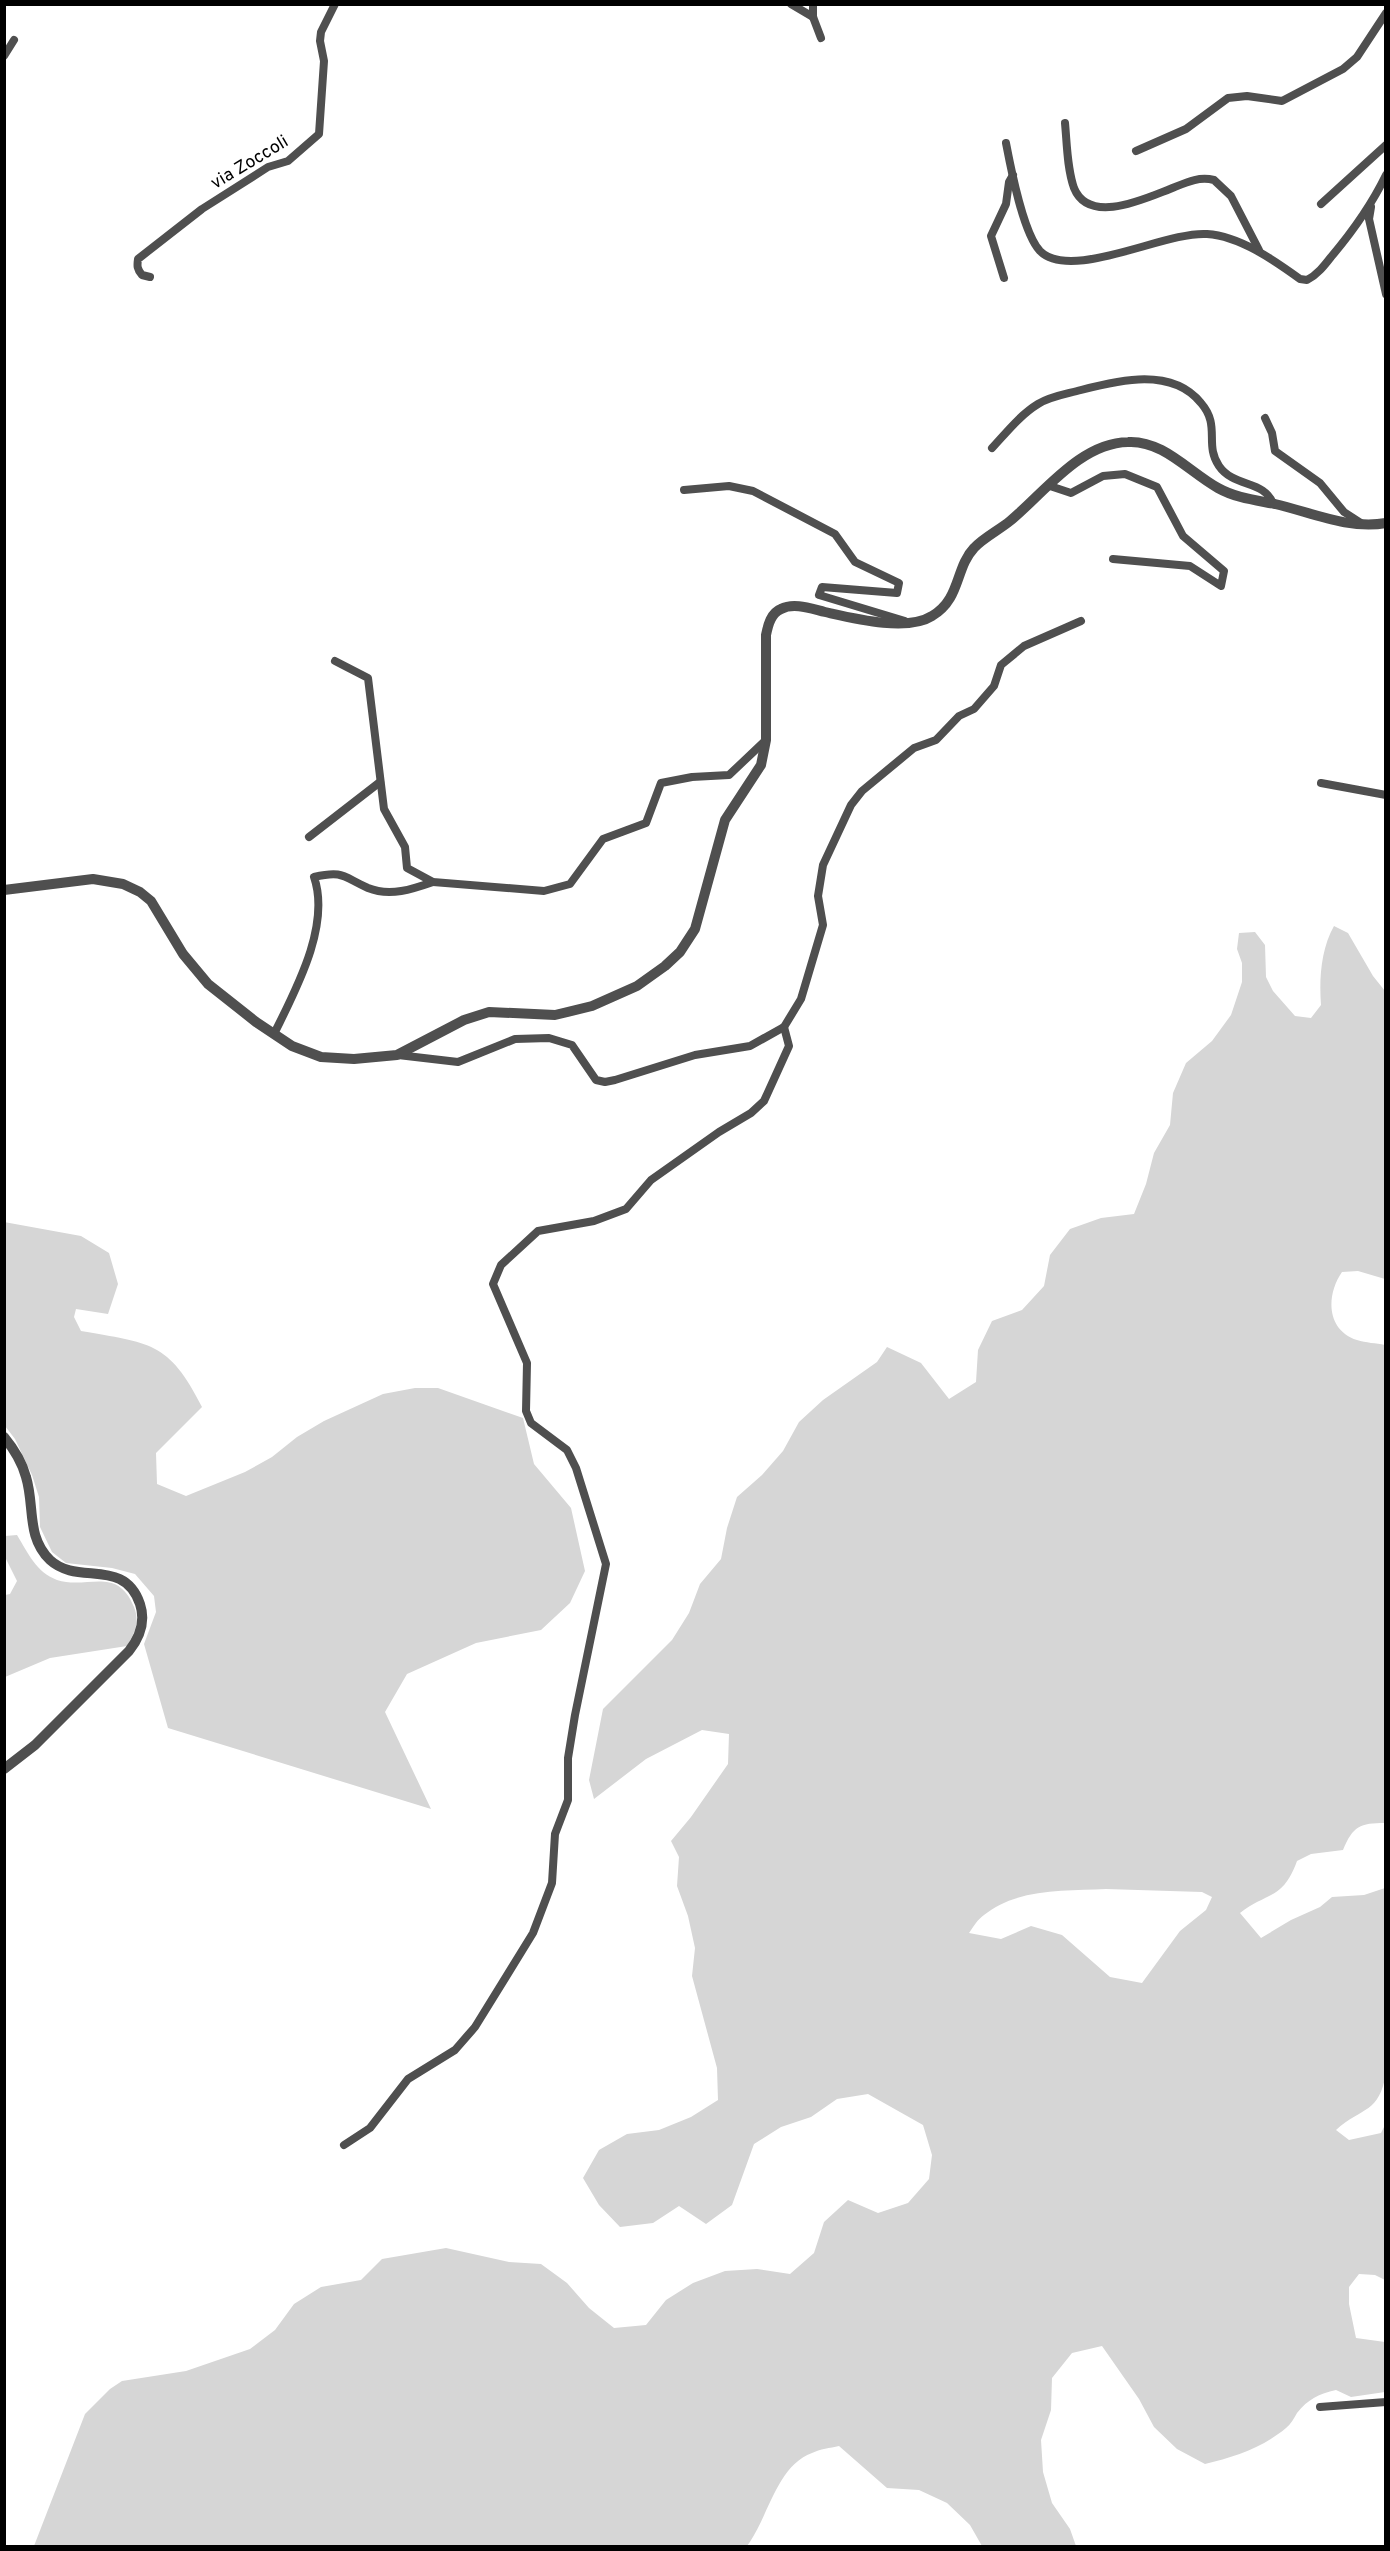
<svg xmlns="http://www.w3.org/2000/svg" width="1390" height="2551" font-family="Overpass,sans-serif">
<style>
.green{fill:#d6d6d6;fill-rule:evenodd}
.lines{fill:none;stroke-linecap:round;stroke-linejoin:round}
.minor{stroke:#4f4f4f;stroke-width:8}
.tertiary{stroke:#4f4f4f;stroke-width:10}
.labels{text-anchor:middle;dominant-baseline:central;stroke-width:5;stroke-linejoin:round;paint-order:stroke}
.street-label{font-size:18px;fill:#000;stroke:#fff}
</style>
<rect width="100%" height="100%" fill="#fff"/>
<g class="green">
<path d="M1334,926L1348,933L1373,976L1385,991V1279L1358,1271L1342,1272C1326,1295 1326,1330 1357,1340C1366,1343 1376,1343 1385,1345V1823C1360,1823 1353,1826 1343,1850L1311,1854L1297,1861C1283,1900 1267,1892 1240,1913L1261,1938L1291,1920L1320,1907L1332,1897L1364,1895L1385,1888L1386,2073C1379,2114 1363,2106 1336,2130L1349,2140L1381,2133L1385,2125V2280L1375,2275L1359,2274L1349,2287V2304L1356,2338L1385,2342V2392L1351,2397L1336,2390C1319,2394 1308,2399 1297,2413C1294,2418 1291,2424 1286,2428C1262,2448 1234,2457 1205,2464L1177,2449L1154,2427L1139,2399L1102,2346L1072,2353L1052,2378L1051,2410L1041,2440L1043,2472L1052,2503L1070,2529L1076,2546H982L970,2525L947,2503L919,2490L887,2488L839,2446C830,2448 820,2449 812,2453C776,2466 768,2519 747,2546H34L85,2414L110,2389L122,2381L186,2371L250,2349L275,2330L294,2304L321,2287L361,2280L382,2259L446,2248L509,2262L541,2264L567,2283L589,2308L614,2328L646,2325L666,2300L693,2283L725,2271L757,2269L790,2274L814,2253L824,2222L848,2200L878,2213L908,2203L929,2179L932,2155L923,2125L868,2094L837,2099L811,2117L781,2127L754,2144L732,2205L706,2224L679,2206L653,2223L620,2227L599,2205L583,2178L599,2150L627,2134L659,2130L691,2117L718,2100L717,2068L692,1976L695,1948L688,1916L677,1886L679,1857L671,1841L691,1817L728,1764L729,1734L702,1730L646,1759L594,1799L589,1780L603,1709L672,1640L689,1613L700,1584L721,1559L727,1528L737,1497L762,1475L783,1451L799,1422L823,1400L877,1362L887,1347L921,1363L949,1399L976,1382L978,1350L992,1321L1022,1310L1044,1286L1050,1255L1070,1229L1101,1218L1134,1214L1146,1184L1154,1153L1170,1125L1173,1093L1186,1063L1212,1041L1231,1015L1242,982V963L1237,949L1239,933L1255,932L1265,945L1266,977L1273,991L1295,1016L1311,1018L1321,1005C1319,979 1321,949 1334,926ZM1106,1889L1202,1892L1212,1897L1206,1910L1180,1931L1142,1983L1110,1977L1062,1935L1031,1926L1001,1939L969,1933C973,1927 978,1919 984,1915C1017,1888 1066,1891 1106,1889Z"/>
<path d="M4,1222L81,1236L109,1253L118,1284L108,1314L76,1309L74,1317L81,1331C149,1343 169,1341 202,1407L156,1453L157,1484L186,1496L245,1472L272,1457L297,1437L324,1421L383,1394L415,1388H438L523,1418L534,1464L571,1508L585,1571L570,1603L541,1630L476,1643L407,1674L385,1712L431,1809L168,1728L144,1644L156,1612L154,1596L135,1574L112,1568L66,1563L52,1552L40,1527L39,1497L32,1475L15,1439L5,1426Z"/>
<path d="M17,1535C28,1553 36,1572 57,1580C87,1590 117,1565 134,1607C140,1622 135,1632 127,1646L50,1658L5,1677V1595L10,1594L17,1581L5,1557V1536Z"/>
</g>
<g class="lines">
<g class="minor">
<path d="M791,4L813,17"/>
<path d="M813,4V17L821,38"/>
<path d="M4,56L14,40"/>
<path d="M1065,123C1067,144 1067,168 1074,188C1089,225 1144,199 1170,189C1185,183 1198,176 1214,180L1231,196L1259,250"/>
<path d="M1006,143C1011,169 1023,233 1040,251C1071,282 1165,231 1207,234C1240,236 1275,261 1300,279L1307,280C1317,275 1324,266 1331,257C1353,231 1371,206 1386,175"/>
<path d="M1136,151L1186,129L1228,98L1247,96L1282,101L1343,69L1357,57L1386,13"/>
<path d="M1321,204L1386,145"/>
<path d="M1371,207L1369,219L1386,294"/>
<path d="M150,277L142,275C137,269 137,266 138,259L202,209L268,167L288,161L319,134L324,61L320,41L321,32L335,4"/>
<path d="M1004,278L991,236L1006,204L1009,182L1013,175"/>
<path d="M1265,418L1272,433L1275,451L1320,483L1344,512L1361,523"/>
<path d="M992,448C1006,433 1020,415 1038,404C1051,396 1067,394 1081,390C1119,380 1172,367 1201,403C1221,426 1204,444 1219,466C1234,488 1265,480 1273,504"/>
<path d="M1050,486L1071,493L1103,476L1125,474L1157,487L1183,536L1224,571L1221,586L1190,566L1113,559"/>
<path d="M684,490L729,486L753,491L835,534L855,562L899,583L897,593L822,587L819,595L905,621"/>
<path d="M335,661L368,678L384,809L405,847L407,868L433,882L544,891L570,884L603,839L646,823L661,783L692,777L729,775L766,740"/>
<path d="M1321,783L1386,795"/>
<path d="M309,837L380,782"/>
<path d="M274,1034C295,991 331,926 314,877C344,870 343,877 368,888C390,897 413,889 433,882"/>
<path d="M398,1055L458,1062L515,1039L549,1038L572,1045L596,1080L605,1082L615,1080L695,1055L750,1046L784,1027L801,999L823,925L818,896L823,865L851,805L862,791L914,748L936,740L959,716L974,709L994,686L1001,665L1024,646L1081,621"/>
<path d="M344,2145L370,2128L408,2079L455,2050L475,2027L533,1933L552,1883L555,1834L568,1800V1758L575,1715L606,1564L576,1468L567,1450L531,1423L526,1411L527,1363L493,1284L501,1265L538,1231L594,1221L626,1209L651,1180L719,1132L751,1113L764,1101L789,1046L784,1027"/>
<path d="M1320,2407L1386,2402"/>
</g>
<g class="tertiary">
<path d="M4,890L93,879L123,884L140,892L151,901L183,954L208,984L256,1022L292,1046L321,1057L354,1059L397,1055L464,1020L489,1012L555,1015L592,1006L637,986L665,966L680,952L695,929L725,820L761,765L766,740V635C768,625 771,613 781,609C794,602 812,609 825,612C852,618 907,632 932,616C961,599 955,568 974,548C983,538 999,530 1010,521C1044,493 1080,443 1128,442C1163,440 1189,472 1218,488C1236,498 1255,500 1275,504C1310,512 1349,530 1386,523"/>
<path d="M4,1437C14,1449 22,1462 26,1477C35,1506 26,1537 50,1560C78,1586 124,1557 140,1604C146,1622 140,1637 129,1651L35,1745L4,1769"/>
</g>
</g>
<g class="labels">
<g class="street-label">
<text transform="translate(250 163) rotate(-31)">via Zoccoli</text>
</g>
</g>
<rect width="1390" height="2551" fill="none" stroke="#000000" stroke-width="12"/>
</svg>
